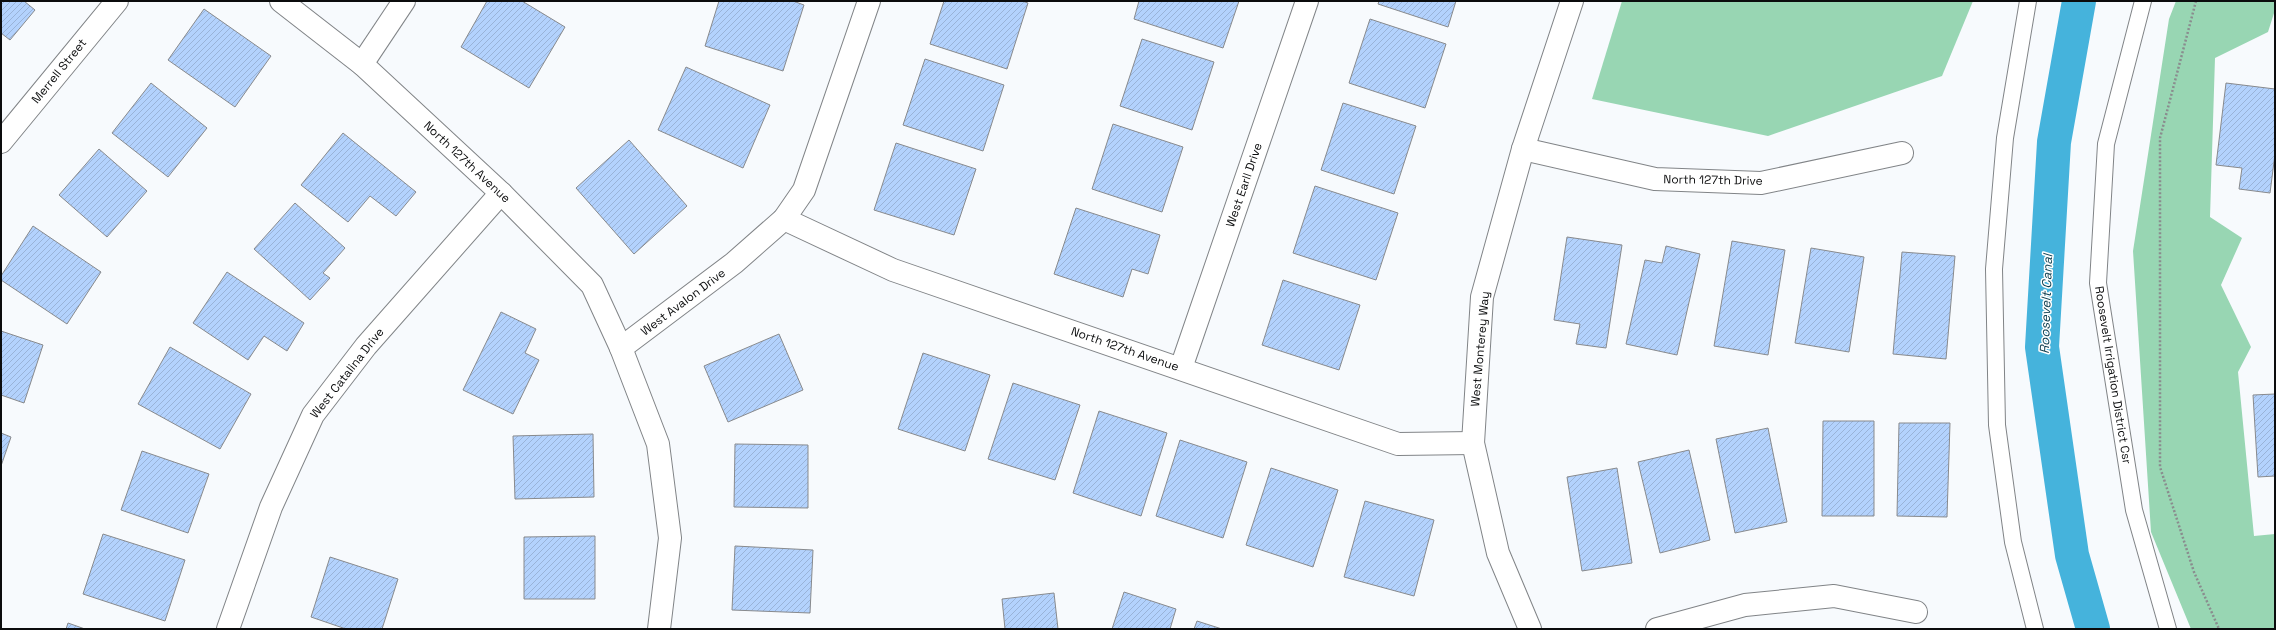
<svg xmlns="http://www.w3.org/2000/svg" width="2276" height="630" font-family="'Space Grotesk',sans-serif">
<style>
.green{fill:#98d6b3}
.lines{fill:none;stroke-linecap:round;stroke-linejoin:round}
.canal{stroke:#45b3dc;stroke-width:34}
.building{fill:url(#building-hatch);stroke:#888a8d}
.service-casing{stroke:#818487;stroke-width:18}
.minor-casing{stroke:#818487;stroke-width:24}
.path{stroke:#8a8c8e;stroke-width:2.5;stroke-dasharray:2 2;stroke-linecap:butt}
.service{stroke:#fff;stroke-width:16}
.minor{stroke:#fff;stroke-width:22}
.labels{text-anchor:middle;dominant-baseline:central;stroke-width:3;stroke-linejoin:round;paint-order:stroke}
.street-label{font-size:12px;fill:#0b0c0d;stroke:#fff}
.water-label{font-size:13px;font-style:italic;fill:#0c3d4e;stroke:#fff}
</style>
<defs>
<pattern id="building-hatch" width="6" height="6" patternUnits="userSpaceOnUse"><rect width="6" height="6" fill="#b3d2fd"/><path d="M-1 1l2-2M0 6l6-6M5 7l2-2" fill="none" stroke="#99b3d8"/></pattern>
</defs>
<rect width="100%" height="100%" fill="#f7fafd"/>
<g class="green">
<path d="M1622,1H1973L1942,76L1768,136L1592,99Z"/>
<path d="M2176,1H2275V10L2268,32L2215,58L2210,217L2242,238L2221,285L2251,347L2238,372L2254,536L2275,534V629H2191L2151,532L2133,251L2169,19Z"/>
</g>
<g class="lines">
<path class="canal" d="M2079,1L2054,142L2042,347L2072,555L2093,629"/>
</g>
<g class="building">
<path d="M1,1H24L35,10L10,40L1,33Z"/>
<path d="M487,1H522L565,27L529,88L461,47Z"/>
<path d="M719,1H793L804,5L783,71L705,46Z"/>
<path d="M944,1H1022L1028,3L1007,69L930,44Z"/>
<path d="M1139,1H1239L1223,48L1134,19Z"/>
<path d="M1379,1H1456L1448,27L1378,4Z"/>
<path d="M204,9L271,56L235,107L168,60Z"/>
<path d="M1370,19L1446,44L1425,108L1349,83Z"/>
<path d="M1142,39L1214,62L1192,130L1120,106Z"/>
<path d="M925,59L1004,85L983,151L903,125Z"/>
<path d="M686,67L770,105L743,168L658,130Z"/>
<path d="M151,83L207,128L168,177L112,133Z"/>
<path d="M2226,83L2275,89V154L2270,193L2239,189L2242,168L2216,165Z"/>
<path d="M1343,103L1416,126L1394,194L1321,170Z"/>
<path d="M1113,124L1183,147L1162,212L1092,189Z"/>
<path d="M343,133L416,192L396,216L370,196L348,222L301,185Z"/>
<path d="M629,140L687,206L634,254L576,188Z"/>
<path d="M896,143L976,169L954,235L874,210Z"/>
<path d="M99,149L147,191L107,237L59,195Z"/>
<path d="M1315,186L1398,213L1376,280L1293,253Z"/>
<path d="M295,203L345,248L323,273L330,278L310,300L254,249Z"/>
<path d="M1076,208L1160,235L1148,274L1132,269L1123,297L1054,274Z"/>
<path d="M33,226L101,272L67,324L1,280V276Z"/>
<path d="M1567,237L1622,245L1606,348L1576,344L1580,324L1554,320Z"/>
<path d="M1732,241L1785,250L1768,355L1714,346Z"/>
<path d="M1666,246L1700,254L1677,355L1626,344L1645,260L1662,263Z"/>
<path d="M1811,248L1864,257L1849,352L1795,343Z"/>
<path d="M1902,252L1955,256L1946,359L1893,354Z"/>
<path d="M227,272L304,323L287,351L264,336L248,360L193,323Z"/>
<path d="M1283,280L1360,305L1339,370L1262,345Z"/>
<path d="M501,312L536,329L525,353L539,360L513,414L463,390Z"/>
<path d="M1,331L43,345L24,403L1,395Z"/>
<path d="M779,334L803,390L728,422L704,366Z"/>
<path d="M170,347L251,394L220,449L138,404Z"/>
<path d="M923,353L990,375L965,451L898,429Z"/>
<path d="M1013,383L1080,405L1055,480L988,459Z"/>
<path d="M2275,394V476L2258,477L2253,395Z"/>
<path d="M1099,411L1167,433L1141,516L1073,493Z"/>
<path d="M1823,421H1874V516H1822Z"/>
<path d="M1899,423H1950L1947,517L1897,516Z"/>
<path d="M1768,428L1787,522L1735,533L1716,439Z"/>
<path d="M1,433L11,437L1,466Z"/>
<path d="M593,434L594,497L515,499L513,436Z"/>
<path d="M1180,440L1247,462L1223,538L1156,516Z"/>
<path d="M735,444L808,445V508L734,507Z"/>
<path d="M1689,450L1710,540L1660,553L1638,462Z"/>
<path d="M142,451L209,474L188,533L121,510Z"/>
<path d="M1271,468L1338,490L1313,567L1246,545Z"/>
<path d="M1617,468L1632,563L1582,571L1567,477Z"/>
<path d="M1365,501L1434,520L1414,596L1344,577Z"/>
<path d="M103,534L185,560L165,621L83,594Z"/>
<path d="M595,536V599H524V537Z"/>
<path d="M735,546L813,550L810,613L732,610Z"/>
<path d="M330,557L398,579L382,629H346L311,617Z"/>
<path d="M1124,592L1176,609L1170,629H1112Z"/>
<path d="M1054,593L1058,629H1005L1002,599Z"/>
<path d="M1197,621L1222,629H1194Z"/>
<path d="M68,623L85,629H66Z"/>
</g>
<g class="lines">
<defs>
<g id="service">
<path d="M2028,1L2005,138L1994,269L1997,425L2013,542L2035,629"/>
<path d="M2143,1L2106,144L2098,283L2134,510L2168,629"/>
</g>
<g id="minor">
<path d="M281,1L362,64L501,193L592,285L621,348L658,444L670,538L659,629"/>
<path d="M362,64L404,1"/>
<path d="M1,142L117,1"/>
<path d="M1523,149L1655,179L1761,183L1902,153"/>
<path d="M784,219L893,270L1398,444L1473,443"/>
<path d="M621,348L734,263L784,219L804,190L869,1"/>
<path d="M1181,368L1307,1"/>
<path d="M228,629L271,507L313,415L366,346L501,193"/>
<path d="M1530,629L1498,553L1473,443L1482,297L1523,149L1572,1"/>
<path d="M1657,629L1745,605L1834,596L1916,612"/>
</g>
</defs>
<use href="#service" class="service-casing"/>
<use href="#minor" class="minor-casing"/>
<path class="path" d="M2196,1L2160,138V467L2194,572L2219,629"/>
<use href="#service" class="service"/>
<use href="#minor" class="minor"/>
</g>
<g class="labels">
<g class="street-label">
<text transform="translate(59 71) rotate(-51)">Merrell Street</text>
<text transform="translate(467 162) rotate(43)">North 127th Avenue</text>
<text transform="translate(1713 180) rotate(1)">North 127th Drive</text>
<text transform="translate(1244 185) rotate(-71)">West Earll Drive</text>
<text transform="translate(683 302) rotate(-37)">West Avalon Drive</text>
<text transform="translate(1125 349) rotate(19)">North 127th Avenue</text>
<text transform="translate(1480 349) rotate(-85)">West Monterey Way</text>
<text transform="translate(347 373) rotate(-52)">West Catalina Drive</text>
<text transform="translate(2113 375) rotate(81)">Roosevelt Irrigation District Csr</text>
</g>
<g class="water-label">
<text transform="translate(2046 304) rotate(-88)">Roosevelt Canal</text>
</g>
</g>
<rect width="2276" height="630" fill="none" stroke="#0b0c0d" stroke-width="4"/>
</svg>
